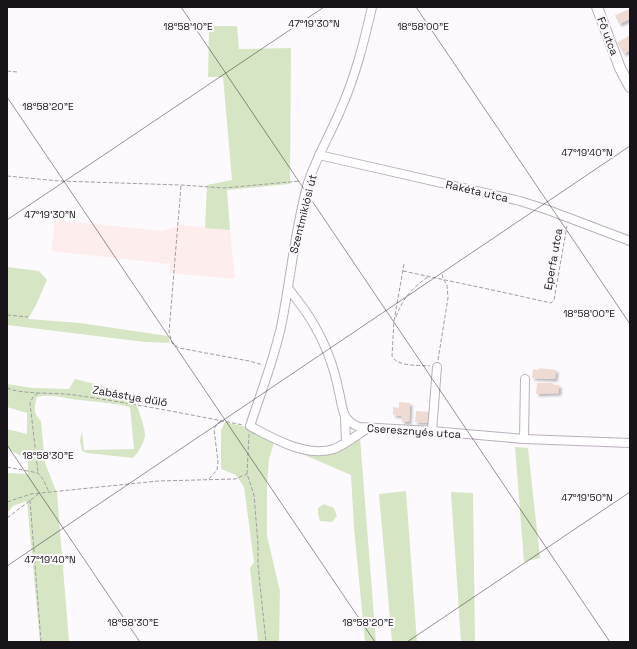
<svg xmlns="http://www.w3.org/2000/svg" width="637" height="649" font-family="'Space Grotesk',sans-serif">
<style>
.industrial{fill:#fdeded}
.green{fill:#d6e6c4}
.building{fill:#efdbd4;filter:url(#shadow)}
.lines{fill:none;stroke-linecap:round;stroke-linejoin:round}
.minor-casing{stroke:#bbafbd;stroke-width:10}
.major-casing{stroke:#bbafbd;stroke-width:12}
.path{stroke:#a19ea1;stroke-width:1;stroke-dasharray:4 2;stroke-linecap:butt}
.minor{stroke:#fff;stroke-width:8}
.major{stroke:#fff;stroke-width:10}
.ticks{fill:none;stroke:#191419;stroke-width:1;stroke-opacity:0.45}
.labels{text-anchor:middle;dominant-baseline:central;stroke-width:4;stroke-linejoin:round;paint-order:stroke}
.street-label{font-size:11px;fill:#191419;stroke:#fdfafd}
.ticks-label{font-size:10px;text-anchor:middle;fill:#191419;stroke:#fdfafd;stroke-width:4;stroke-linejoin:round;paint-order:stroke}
</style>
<defs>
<filter id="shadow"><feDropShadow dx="2.5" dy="2.5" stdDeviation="1" flood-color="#0004"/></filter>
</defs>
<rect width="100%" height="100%" fill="#fdfafd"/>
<path class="industrial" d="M55,220L162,231L181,225L230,230L235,279L170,273V264L51,251Z"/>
<g class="green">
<path d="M209,26H237L239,49L291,48L290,184L227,190L230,230L205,228L207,185L232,180L223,77H208Z"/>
<path d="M7,267L39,271L47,280L36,305L28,319L80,323L168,336L170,343L145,342L7,325Z"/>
<path d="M75,379C90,383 120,389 132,398C137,402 146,430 145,436C143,445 139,451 133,458L87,453L82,451L80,441L82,431L84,450L134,449L130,407C114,403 97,402 80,400C66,399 52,393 37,397C34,407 33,414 41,421L45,463L57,493L69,642H40L27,501L13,506L7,513V473L28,474V460L10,450L7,446V429L27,434V413L7,407V384L33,388L69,389Z"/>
<path d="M225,422L247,427L274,442L269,459L267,485V536L280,591L279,642H258L250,568L254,562L244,487L236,475L221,469V430Z"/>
<path d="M360,438L376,642H365L354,528L351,475L302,454C329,454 337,454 360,438Z"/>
<path d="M515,447L528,448L540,558L524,562Z"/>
<path d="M406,491L417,642H392L379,494Z"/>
<path d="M451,492L473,493L475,642H461Z"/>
<path d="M324,504L334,508L337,516L332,522L320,521L318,514V508Z"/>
</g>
<g class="building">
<path d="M630,9V19L619,24L615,15Z"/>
<path d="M630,35V50L624,54L617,43Z"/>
<path d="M539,368L556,370L555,379L532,378L533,369L539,370Z"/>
<path d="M537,383H552L555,385H559V393L536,394Z"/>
<path d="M399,402L410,403L409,422H402V419H401V416L393,415V407L399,408Z"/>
<path d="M416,411L431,412L430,423L415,422Z"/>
</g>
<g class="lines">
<defs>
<g id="minor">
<path d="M319,155L520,201L548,210L630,241"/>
<path d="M288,288C295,297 302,306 308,315C323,338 334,366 339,392C343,408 341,420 359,427L432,431L524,439L630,443"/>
<path d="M345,417L346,442"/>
<path d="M368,428C357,435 346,444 334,449C307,458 272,438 250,426C261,392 275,357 282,322C291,276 295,228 308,183C316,158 330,135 340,111C355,78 364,42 372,7"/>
<path d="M432,431L437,367"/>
<path d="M524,439L525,379"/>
</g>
<path id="major" d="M597,7L620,68L630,87"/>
</defs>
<use href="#minor" class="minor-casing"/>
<use href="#major" class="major-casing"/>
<g class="path">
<path d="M7,71L17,72"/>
<path d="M7,176L59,181L181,185L224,188L300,181"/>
<path d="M181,186L169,332L172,343L179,348L249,361L263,365"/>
<path d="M404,264L394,321L392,356C397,367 419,365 430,366"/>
<path d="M403,271L497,291L551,303L554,300L567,226"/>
<path d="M7,315L28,317"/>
<path d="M396,317C402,299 413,287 428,277"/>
<path d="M438,360L448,298L447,285L443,279L442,273"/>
<path d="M7,388C24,395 55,392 74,395C131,403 187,414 243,425"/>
<path d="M38,393L33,397L30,403L38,473"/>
<path d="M249,434L247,474L254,495L258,544V565L266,642"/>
<path d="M7,467L38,473L43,479L49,492"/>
<path d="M209,479L217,470L218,462L214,429L218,423L221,421"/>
<path d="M30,500L41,642"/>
<path d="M7,502L31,494L158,481L235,479L247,474"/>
<path d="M7,518L40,493"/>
</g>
<use href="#minor" class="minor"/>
<use href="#major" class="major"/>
</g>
<path class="ticks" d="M181,7L610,642M416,7L630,324M7,97L375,642M7,220L324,7M7,445L140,642M7,566L630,146M407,642L630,492"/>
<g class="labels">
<g class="street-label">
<text transform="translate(608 36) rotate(69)">Fő utca</text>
<text transform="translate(477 191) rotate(13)">Rakéta utca</text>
<text transform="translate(303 214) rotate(-76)">Szentmiklósi út</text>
<text transform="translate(553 259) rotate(-80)">Eperfa utca</text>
<text transform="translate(130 396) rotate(10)">Zabástya dűlő</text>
<text transform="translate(414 431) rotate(4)">Cseresznyés utca</text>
</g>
</g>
<g class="ticks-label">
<text x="314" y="27">47°19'30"N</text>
<text x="188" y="30">18°58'10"E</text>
<text x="423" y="30">18°58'00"E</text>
<text x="48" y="110">18°58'20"E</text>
<text x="587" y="156">47°19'40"N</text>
<text x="50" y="218">47°19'30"N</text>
<text x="589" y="317">18°58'00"E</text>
<text x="48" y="459">18°58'30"E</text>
<text x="587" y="501">47°19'50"N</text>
<text x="50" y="563">47°19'40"N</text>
<text x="133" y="626">18°58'30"E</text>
<text x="368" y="626">18°58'20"E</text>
</g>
<rect width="637" height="649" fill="none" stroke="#191419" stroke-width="16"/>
</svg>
